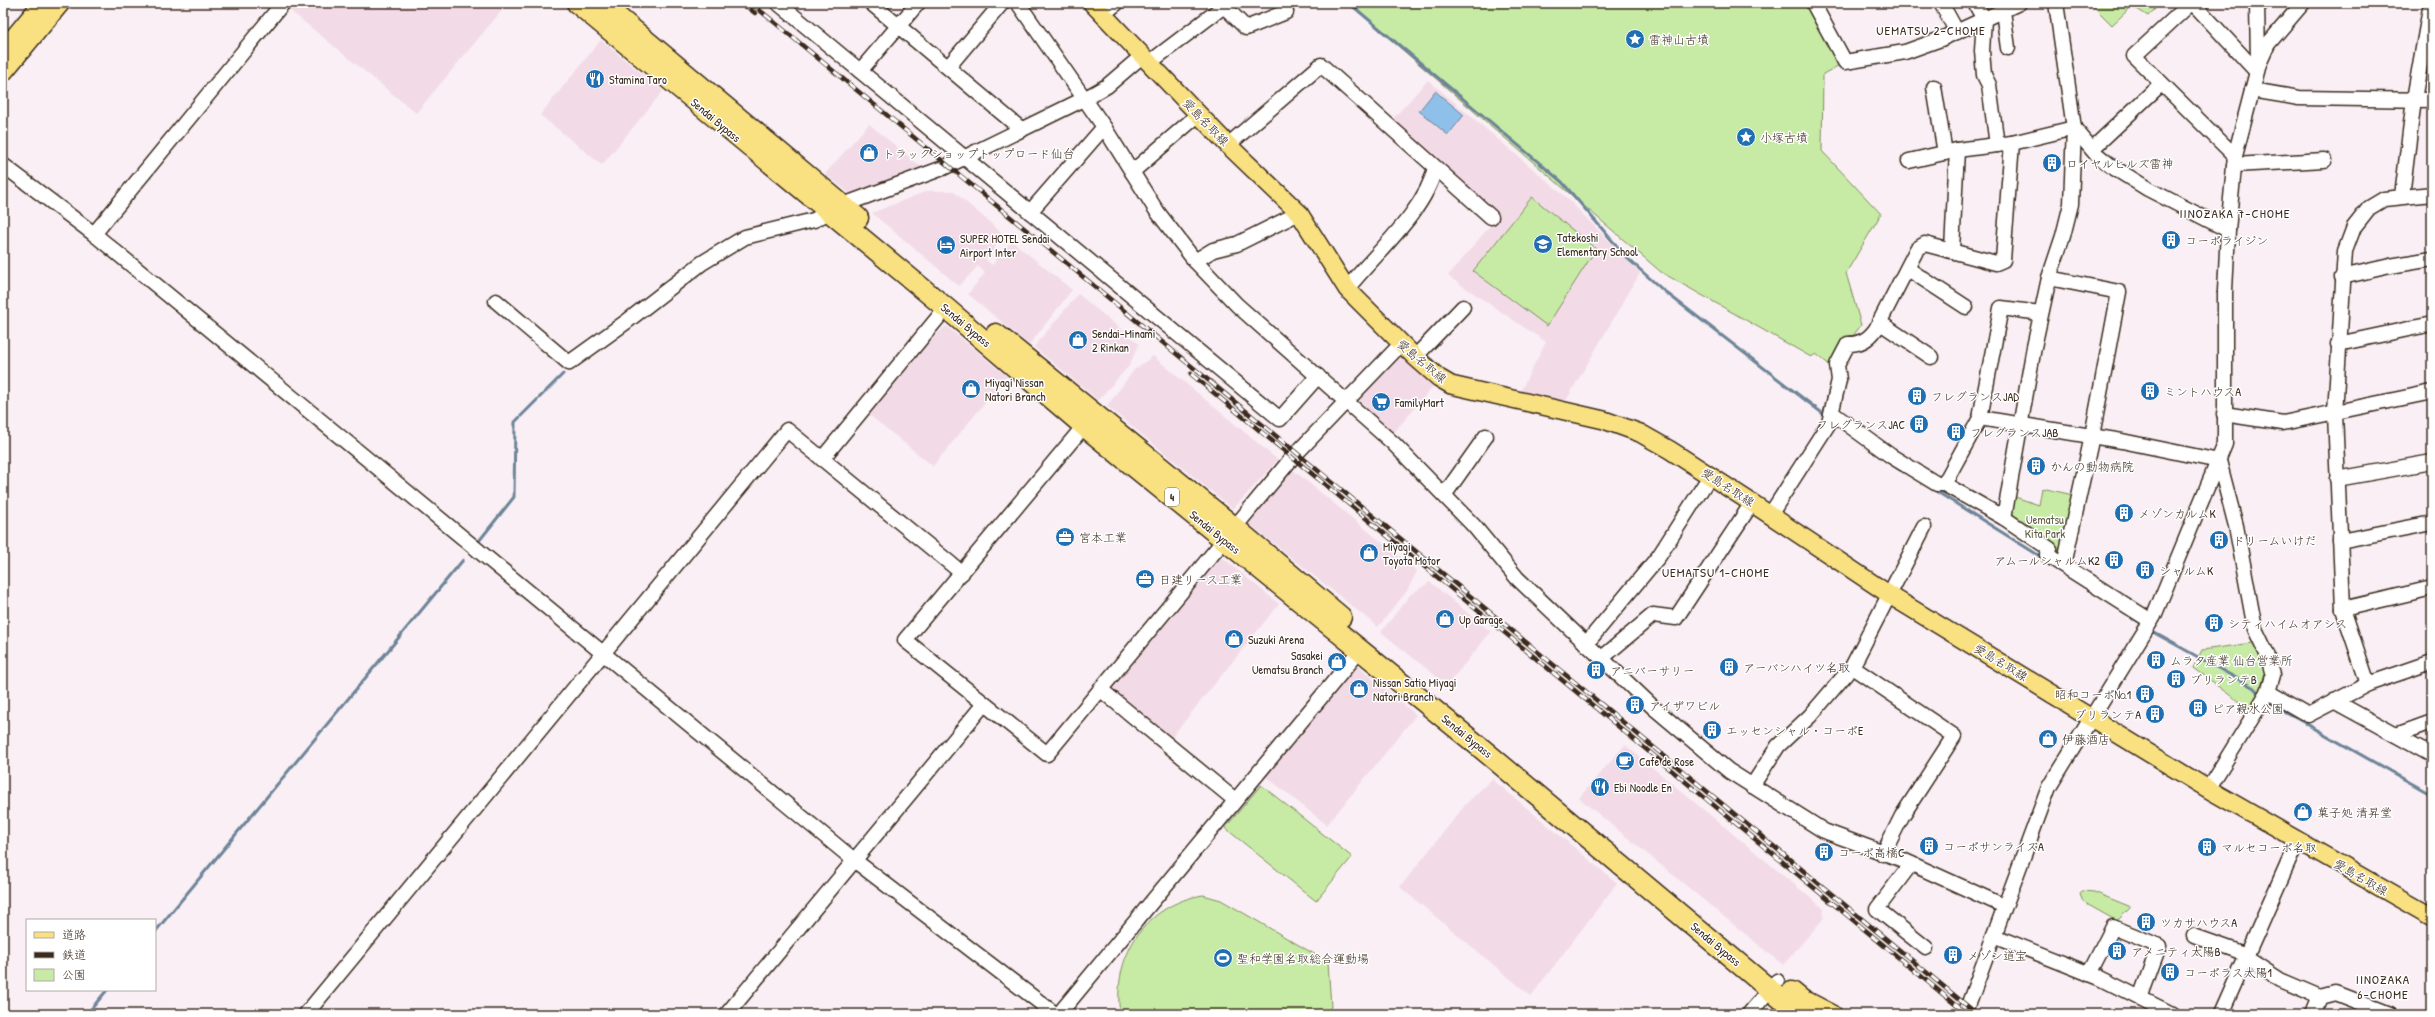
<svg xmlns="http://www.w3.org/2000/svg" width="2435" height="1017" font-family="'Patrick Hand','Klee One',sans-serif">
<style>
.built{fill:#f2dbe6}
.green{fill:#c7eba5;stroke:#818a62}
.water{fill:#8fc0ea;stroke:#6d8498}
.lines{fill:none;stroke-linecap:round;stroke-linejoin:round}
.stream{stroke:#6d8498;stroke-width:3}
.minor-casing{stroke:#3b2a1e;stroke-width:17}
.major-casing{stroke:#3b2a1e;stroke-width:20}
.highway-casing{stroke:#3b2a1e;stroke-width:23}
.minor{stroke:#fff;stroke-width:14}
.major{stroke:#f9e181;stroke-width:17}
.highway{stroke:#f9e181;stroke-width:20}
.rail-casing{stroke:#3b2a1e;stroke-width:4.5}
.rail{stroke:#fff;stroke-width:3;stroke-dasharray:9;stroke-linecap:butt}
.labels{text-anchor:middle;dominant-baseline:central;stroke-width:3;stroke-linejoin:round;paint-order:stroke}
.shield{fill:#fff;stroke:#766a62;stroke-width:1}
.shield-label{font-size:11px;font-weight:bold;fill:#3b2a1e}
.poi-label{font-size:12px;fill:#3b2a1e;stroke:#fff;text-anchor:start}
.street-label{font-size:12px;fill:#3b2a1e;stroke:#fff}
.park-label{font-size:12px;fill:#5e5a40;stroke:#fff}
.neighbourhood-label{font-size:13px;letter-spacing:1px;fill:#3b2a1e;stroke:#fff}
</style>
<rect width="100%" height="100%" fill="#f9eff4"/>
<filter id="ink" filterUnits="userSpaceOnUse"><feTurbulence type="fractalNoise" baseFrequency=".025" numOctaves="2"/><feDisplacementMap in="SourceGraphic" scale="8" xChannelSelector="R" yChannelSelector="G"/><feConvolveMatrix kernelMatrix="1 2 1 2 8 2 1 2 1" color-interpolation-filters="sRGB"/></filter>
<g filter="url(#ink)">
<g class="built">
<path d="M291,3H508L416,113L287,8Z"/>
<path d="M601,40L663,91L602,165L540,115Z"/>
<path d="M1428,80L1566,197L1640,273L1564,404L1519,394L1546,342L1448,276L1498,216L1391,121Z"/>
<path d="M869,124L925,170L854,197L825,174Z"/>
<path d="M927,191H953L1001,232L994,250L985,259L992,265L1012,241L1072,290L1029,345L968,294L985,273L978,266L959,286L872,213Z"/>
<path d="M1078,294L1139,344L1129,366L1098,400L1034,347Z"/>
<path d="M946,326L1007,376L933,466L868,414L918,352Z"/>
<path d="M1400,352L1435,384L1391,436L1354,401Z"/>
<path d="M1153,356L1278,460L1233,509L1107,406L1134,370Z"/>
<path d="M1293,470L1417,571L1407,591L1378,627L1248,523Z"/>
<path d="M1218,554L1279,604L1171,738L1109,687Z"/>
<path d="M1430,582L1491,632L1447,685L1381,632L1410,595Z"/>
<path d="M1356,664L1416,715L1327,825L1264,775Z"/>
<path d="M1625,745L1824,909L1823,919L1783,965L1579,798Z"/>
<path d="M1492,779L1617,883L1531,996L1400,887L1466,804Z"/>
</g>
<g class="green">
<path d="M1352,3H1813L1845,62L1823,74L1822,151L1881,214L1846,273L1861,325L1831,366L1816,354L1811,357L1661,272L1377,28Z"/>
<path d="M2090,3H2161L2148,16L2137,9L2130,8L2112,25Z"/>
<path d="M1532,197L1596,249L1547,326L1473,271Z"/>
<path d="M2042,488L2073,495L2060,560L2008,528L2015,497L2039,505Z"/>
<path d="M2253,643C2271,675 2266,679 2250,710L2193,668L2202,650Z"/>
<path d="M1261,785L1352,857L1316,901L1225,828Z"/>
<path d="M2082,891L2094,892L2131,907L2117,921L2083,902L2080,894Z"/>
<path d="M1203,895L1221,900L1328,962L1331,1007L1324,1014H1120C1112,957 1144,905 1203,895Z"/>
</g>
<path class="water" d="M1435,91L1464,115L1448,135L1419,111Z"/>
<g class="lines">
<g class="stream">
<path d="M1349,3L1562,182L1627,258L1664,291L1826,416"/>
<path d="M1875,453L1900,470"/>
<path d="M1931,488L2043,558"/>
<path d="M479,541L514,497L515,422L563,374"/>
<path d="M2131,617L2141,623"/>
<path d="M2151,631L2256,689L2261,695"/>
<path d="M2266,701L2432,795"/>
<path d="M155,932L463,560"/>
<path d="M87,1014L107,990"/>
</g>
<defs>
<g id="minor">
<path d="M778,3L1280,419L1318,376"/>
<path d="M871,3L1021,129"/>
<path d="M1018,3L1104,127L1156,210L1195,261L1237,305L1393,443L1474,526L1517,578L1654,708L1729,771L1824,831L1903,860L2004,906"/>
<path d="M1813,3L1845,62L1905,52L1941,39L2019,3"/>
<path d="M1941,3L1957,32"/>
<path d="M1975,3L1984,19L1982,51L1984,75L1989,85L1997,145"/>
<path d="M2191,3L2134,56L2235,156"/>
<path d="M2193,3L2256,71"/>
<path d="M2257,3L2258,61"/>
<path d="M2003,11L2008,48"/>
<path d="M1103,14L1117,3"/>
<path d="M1149,63L1224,6L1246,28L1286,12"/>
<path d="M949,66L1002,3"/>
<path d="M860,71L918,3"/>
<path d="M1934,87L1945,153"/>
<path d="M2252,90L2299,98L2432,100"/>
<path d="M1228,145L1321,65L1491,217"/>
<path d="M2092,149L2161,84"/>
<path d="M1909,161L1957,150L2012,143L2074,128L2071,204L2063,236L2049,278L2034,347L2004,518"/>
<path d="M3,165L94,234L854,860L1055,1014"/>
<path d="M2234,165L2324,160"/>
<path d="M1132,172L1199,114"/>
<path d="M2432,194L2384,199L2369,208L2354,227L2345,251L2335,413L2343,609L2368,684L2432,662"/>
<path d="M2402,196L2414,99L2431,3"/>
<path d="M1030,212L1104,127"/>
<path d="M2228,230L2235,156L2259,64L2268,44L2303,3"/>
<path d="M94,234L283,3"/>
<path d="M1952,250L1957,150"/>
<path d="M1195,261L1213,250L1237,244L1299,213"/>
<path d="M1908,269L1966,307"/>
<path d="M2342,277L2390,266L2432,259"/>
<path d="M2049,278L2119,292L2092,436L2064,565"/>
<path d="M1347,289C1375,253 1425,212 1435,168"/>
<path d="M496,301L569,363L626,322L702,263L745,237L814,220L843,205L943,168L1084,99L1107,86L1142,56"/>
<path d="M2041,313L2001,308L1980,418L1944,484L2004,518L2050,549L2047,555L2151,621"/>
<path d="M1879,322L1931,357"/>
<path d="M2338,344L2432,324"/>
<path d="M1415,357L1463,307"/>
<path d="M1832,413L1891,456L1937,484H1944"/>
<path d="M2224,414L2283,423L2432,392"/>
<path d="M1980,418L2122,441L2219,461L2236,526L2255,629L2267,654L2273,675L2268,692L2308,715L2368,684"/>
<path d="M1084,426L905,640L1047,754L1292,458L1401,344"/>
<path d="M822,459L946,308"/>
<path d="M2337,479L2432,462"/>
<path d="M1445,494L1486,436"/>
<path d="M1770,515L1829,423L1839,380L1837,365L1848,344C1860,344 1868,340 1876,329L1917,249L1925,244L1996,263L2003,260L2012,143"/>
<path d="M2340,541L2432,523"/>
<path d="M2343,609L2432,588"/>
<path d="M1586,644L1659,556L1710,476"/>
<path d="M1602,658L1653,615L1676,618L1752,503"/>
<path d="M1852,667L1954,736L1902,816L1883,854"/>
<path d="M1100,689L1235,800"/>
<path d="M2334,701L2432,755"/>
<path d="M2396,735L2432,722"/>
<path d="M1752,786L1778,746L1810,716L1852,667L1924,527"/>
<path d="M2208,789L2268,692"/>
<path d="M1911,864L1877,909L1926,948"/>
<path d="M1994,936L2100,978L2172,1014"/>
<path d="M2202,939L2194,936L2242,953L2246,958L2280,980L2320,997"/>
<path d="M2089,974L2113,927L2159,946L2140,998"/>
<path d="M306,1014L787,430L962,573"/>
<path d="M727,1014L984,704"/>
<path d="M1059,1014L1360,650"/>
<path d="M1749,1014L1777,981"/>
<path d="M1965,1014L2049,787L2154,616L2225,444V291L2228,230L2148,189L2111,166L2096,154L2074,128L2056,3"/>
<path d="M2221,1014L2298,840"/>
<path d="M2313,1014L2320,997L2335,993L2389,1014"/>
</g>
<g id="major">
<path d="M1092,3L1228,145L1299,213L1347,289L1415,357L1439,378L1451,385L1604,420L1640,433L1670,450L1752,503L1896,599L2208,789L2432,917"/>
<path d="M3,50L42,3"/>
<path d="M3,73L61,3"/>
<path d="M1808,1001L1833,1014"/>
</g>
<g id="highway">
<path d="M577,3L946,308L1084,426L1481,748L1799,1014"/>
<path d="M601,3L858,218"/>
<path d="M996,334L1234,527L1341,617"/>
<path d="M1792,992L1819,1014"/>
</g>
</defs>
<use href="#minor" class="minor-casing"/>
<use href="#major" class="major-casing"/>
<use href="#highway" class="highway-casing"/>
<use href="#minor" class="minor"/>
<use href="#major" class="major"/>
<use href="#highway" class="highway"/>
<defs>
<g id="rail">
<path d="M742,3L755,13"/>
<path d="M751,3L1977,1014"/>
<path d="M1191,374L1967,1014"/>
</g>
</defs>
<use href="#rail" class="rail-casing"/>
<use href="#rail" class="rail"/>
</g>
</g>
<defs>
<symbol id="sight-disc" viewBox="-11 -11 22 22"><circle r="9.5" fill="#1f6fb2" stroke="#fff"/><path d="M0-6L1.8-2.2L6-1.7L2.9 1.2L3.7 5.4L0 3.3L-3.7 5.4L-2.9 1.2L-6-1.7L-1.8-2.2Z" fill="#fff"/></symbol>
<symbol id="restaurant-disc" viewBox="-11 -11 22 22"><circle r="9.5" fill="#1f6fb2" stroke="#fff"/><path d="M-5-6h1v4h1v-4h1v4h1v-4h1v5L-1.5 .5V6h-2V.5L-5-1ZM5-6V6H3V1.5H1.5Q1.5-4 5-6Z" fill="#fff"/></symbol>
<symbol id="shop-disc" viewBox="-11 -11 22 22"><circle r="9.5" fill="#1f6fb2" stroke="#fff"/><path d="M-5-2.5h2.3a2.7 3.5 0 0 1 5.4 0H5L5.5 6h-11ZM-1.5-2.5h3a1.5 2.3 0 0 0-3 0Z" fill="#fff"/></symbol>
<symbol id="building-disc" viewBox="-11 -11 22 22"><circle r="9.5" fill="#1f6fb2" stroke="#fff"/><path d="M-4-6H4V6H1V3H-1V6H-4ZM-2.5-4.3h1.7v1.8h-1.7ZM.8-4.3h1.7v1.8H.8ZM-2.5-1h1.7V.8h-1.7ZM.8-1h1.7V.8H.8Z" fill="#fff"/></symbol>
<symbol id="school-disc" viewBox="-11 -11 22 22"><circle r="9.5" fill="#1f6fb2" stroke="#fff"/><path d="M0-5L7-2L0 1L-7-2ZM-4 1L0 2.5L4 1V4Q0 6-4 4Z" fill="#fff"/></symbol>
<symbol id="hotel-disc" viewBox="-11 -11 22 22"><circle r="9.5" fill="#1f6fb2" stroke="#fff"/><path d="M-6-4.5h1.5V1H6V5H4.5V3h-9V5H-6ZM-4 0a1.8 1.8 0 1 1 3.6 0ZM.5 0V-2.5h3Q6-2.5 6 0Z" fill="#fff"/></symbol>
<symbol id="supermarket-disc" viewBox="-11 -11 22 22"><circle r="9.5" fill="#1f6fb2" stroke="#fff"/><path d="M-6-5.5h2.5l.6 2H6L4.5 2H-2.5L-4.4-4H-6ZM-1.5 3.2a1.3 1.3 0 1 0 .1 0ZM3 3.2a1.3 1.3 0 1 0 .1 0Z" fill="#fff"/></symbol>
<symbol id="office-disc" viewBox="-11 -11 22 22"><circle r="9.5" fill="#1f6fb2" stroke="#fff"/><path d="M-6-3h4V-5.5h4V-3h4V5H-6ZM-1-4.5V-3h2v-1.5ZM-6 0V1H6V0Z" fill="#fff"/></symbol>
<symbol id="cafe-disc" viewBox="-11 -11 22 22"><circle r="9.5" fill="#1f6fb2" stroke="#fff"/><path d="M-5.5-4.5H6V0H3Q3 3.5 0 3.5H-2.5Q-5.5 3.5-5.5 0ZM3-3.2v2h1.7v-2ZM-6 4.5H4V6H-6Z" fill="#fff"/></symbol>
<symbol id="stadium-disc" viewBox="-11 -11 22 22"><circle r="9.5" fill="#1f6fb2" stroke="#fff"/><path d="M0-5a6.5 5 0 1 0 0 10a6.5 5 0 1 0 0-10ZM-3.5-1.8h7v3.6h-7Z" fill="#fff"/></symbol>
</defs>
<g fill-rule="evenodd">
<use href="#sight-disc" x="1624" y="28" width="22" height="22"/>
<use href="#restaurant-disc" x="584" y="68" width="22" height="22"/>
<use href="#sight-disc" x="1735" y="126" width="22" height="22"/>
<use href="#shop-disc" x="858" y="142" width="22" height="22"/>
<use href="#building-disc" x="2041" y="152" width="22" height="22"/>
<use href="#building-disc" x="2160" y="229" width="22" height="22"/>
<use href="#school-disc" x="1532" y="233" width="22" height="22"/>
<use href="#hotel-disc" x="935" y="234" width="22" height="22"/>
<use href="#shop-disc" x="1067" y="329" width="22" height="22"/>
<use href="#shop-disc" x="960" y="378" width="22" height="22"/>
<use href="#building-disc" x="2139" y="380" width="22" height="22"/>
<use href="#building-disc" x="1906" y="385" width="22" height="22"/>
<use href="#supermarket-disc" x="1370" y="391" width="22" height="22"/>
<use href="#building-disc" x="1908" y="413" width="22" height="22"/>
<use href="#building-disc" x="1945" y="421" width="22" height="22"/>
<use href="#building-disc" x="2025" y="455" width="22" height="22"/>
<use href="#building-disc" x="2113" y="502" width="22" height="22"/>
<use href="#office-disc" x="1054" y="526" width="22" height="22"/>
<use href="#building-disc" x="2208" y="529" width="22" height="22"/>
<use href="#shop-disc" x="1358" y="542" width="22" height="22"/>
<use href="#building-disc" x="2103" y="549" width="22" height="22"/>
<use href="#building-disc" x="2134" y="559" width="22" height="22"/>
<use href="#office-disc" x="1134" y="568" width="22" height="22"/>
<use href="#shop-disc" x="1434" y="608" width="22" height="22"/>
<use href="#building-disc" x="2203" y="612" width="22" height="22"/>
<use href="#shop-disc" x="1223" y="628" width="22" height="22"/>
<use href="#building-disc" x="2145" y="649" width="22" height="22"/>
<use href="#shop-disc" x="1326" y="651" width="22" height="22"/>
<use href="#building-disc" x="1718" y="656" width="22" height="22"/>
<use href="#building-disc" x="1585" y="659" width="22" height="22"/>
<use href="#building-disc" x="2165" y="668" width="22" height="22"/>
<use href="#shop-disc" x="1348" y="678" width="22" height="22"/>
<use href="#building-disc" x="2134" y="683" width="22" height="22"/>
<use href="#building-disc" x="1624" y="694" width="22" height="22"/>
<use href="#building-disc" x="2187" y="697" width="22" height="22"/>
<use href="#building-disc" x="2144" y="703" width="22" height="22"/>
<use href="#building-disc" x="1701" y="719" width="22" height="22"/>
<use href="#shop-disc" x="2037" y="728" width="22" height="22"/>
<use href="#cafe-disc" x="1614" y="750" width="22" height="22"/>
<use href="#restaurant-disc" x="1589" y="776" width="22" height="22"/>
<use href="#shop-disc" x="2292" y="801" width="22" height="22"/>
<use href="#building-disc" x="1918" y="835" width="22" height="22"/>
<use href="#building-disc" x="2196" y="836" width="22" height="22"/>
<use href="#building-disc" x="1813" y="841" width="22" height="22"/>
<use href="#building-disc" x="2135" y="911" width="22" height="22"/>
<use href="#building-disc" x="2106" y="940" width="22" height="22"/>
<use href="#building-disc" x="1942" y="944" width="22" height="22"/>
<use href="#stadium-disc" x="1212" y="947" width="22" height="22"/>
<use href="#building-disc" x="2159" y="961" width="22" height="22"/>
</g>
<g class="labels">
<rect class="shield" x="1165" y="488" width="14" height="18" rx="3"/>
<g class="shield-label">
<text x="1172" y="497">4</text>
</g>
<g class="poi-label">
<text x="1649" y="39">雷神山古墳</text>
<text x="609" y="79">Stamina Taro</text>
<text x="1760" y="137">小塚古墳</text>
<text x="883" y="153">トラックショップトップロード仙台</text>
<text x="2066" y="163">ロイヤルヒルズ雷神</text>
<text x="1557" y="237">Tatekoshi<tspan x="1557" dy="14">Elementary School</tspan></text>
<text x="960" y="238">SUPER HOTEL Sendai<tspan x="960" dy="14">Airport Inter</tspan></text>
<text x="2185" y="240">コーポライジン</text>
<text x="1092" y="333">Sendai-Minami<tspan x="1092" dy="14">2 Rinkan</tspan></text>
<text x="985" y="382">Miyagi Nissan<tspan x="985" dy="14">Natori Branch</tspan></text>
<text x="2164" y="391">ミントハウスA</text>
<text x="1931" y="396">フレグランスJAD</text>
<text x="1395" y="402">FamilyMart</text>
<text x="1905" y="424" text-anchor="end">フレグランスJAC</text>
<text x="1970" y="432">フレグランスJAB</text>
<text x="2050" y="466">かんの動物病院</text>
<text x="2138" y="513">メゾンカルムK</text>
<text x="1079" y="537">宮本工業</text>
<text x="2233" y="540">ドリームいけだ</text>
<text x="1383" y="546">Miyagi<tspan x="1383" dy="14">Toyota Motor</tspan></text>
<text x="2100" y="560" text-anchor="end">アムールシャルムK2</text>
<text x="2159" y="570">シャルムK</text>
<text x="1159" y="579">日建リース工業</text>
<text x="1459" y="619">Up Garage</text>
<text x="2228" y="623">シティハイムオアシス</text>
<text x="1248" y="639">Suzuki Arena</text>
<text x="1323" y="655" text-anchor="end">Sasakei<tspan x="1323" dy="14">Uematsu Branch</tspan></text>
<text x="2170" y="660">ムラタ産業 仙台営業所</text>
<text x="1743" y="667">アーバンハイツ名取</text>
<text x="1610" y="670">アニバーサリー</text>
<text x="2190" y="679">ブリランテB</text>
<text x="1373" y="682">Nissan Satio Miyagi<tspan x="1373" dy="14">Natori Branch</tspan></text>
<text x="2131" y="694" text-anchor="end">昭和コーポ№1</text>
<text x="1649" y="705">アイザワビル</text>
<text x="2212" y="708">ピア親水公園</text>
<text x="2141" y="714" text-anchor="end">ブリランテA</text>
<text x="1726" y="730">エッセンシャル・コーポE</text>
<text x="2062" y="739">伊藤酒店</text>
<text x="1639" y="761">Cafe de Rose</text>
<text x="1614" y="787">Ebi Noodle En</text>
<text x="2317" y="812">菓子処 清昇堂</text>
<text x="1943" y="846">コーポサンライズA</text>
<text x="2221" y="847">マルセコーポ名取</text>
<text x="1838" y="852">コーポ高橋C</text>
<text x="2160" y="922">ツカサハウスA</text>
<text x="2131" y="951">アメニティ太陽B</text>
<text x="1967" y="955">メゾン道宝</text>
<text x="1237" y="958">聖和学園名取総合運動場</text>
<text x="2184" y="972">コーポラス太陽1</text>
</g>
<g class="street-label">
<text transform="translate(716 120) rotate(40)">Sendai Bypass</text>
<text transform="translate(1206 122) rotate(46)">愛島名取線</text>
<text transform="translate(966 325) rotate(40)">Sendai Bypass</text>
<text transform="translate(1422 361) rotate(40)">愛島名取線</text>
<text transform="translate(1728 487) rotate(33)">愛島名取線</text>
<text transform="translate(1215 532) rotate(39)">Sendai Bypass</text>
<text transform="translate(2001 662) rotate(31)">愛島名取線</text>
<text transform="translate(1467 736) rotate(39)">Sendai Bypass</text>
<text transform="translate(2361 877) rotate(30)">愛島名取線</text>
<text transform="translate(1716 944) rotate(40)">Sendai Bypass</text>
</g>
<g class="park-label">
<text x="2045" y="519">Uematsu<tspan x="2045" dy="14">Kita Park</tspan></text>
</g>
<g class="neighbourhood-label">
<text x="1931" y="30">UEMATSU 2-CHOME</text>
<text x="2235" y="213">IINOZAKA 7-CHOME</text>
<text x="1716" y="572">UEMATSU 1-CHOME</text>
<text x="2383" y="979">IINOZAKA<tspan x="2383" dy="15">6-CHOME</tspan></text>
</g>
</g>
<rect width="2435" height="1017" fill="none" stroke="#fff" stroke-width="16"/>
<rect x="8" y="8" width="2419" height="1001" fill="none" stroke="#3b2a1e" stroke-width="1.5" filter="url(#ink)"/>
<rect x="26" y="919" width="130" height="72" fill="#ffffff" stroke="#b1aaa5"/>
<rect x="34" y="932" width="20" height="6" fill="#f9e181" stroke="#b1aaa5"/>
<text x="62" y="939" font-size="12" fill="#3b2a1e">道路</text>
<rect x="34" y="952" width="20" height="6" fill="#3b2a1e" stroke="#b1aaa5"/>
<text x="62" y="959" font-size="12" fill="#3b2a1e">鉄道</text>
<rect x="34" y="969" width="20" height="12" fill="#c7eba5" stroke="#b1aaa5"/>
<text x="62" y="979" font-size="12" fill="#3b2a1e">公園</text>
</svg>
